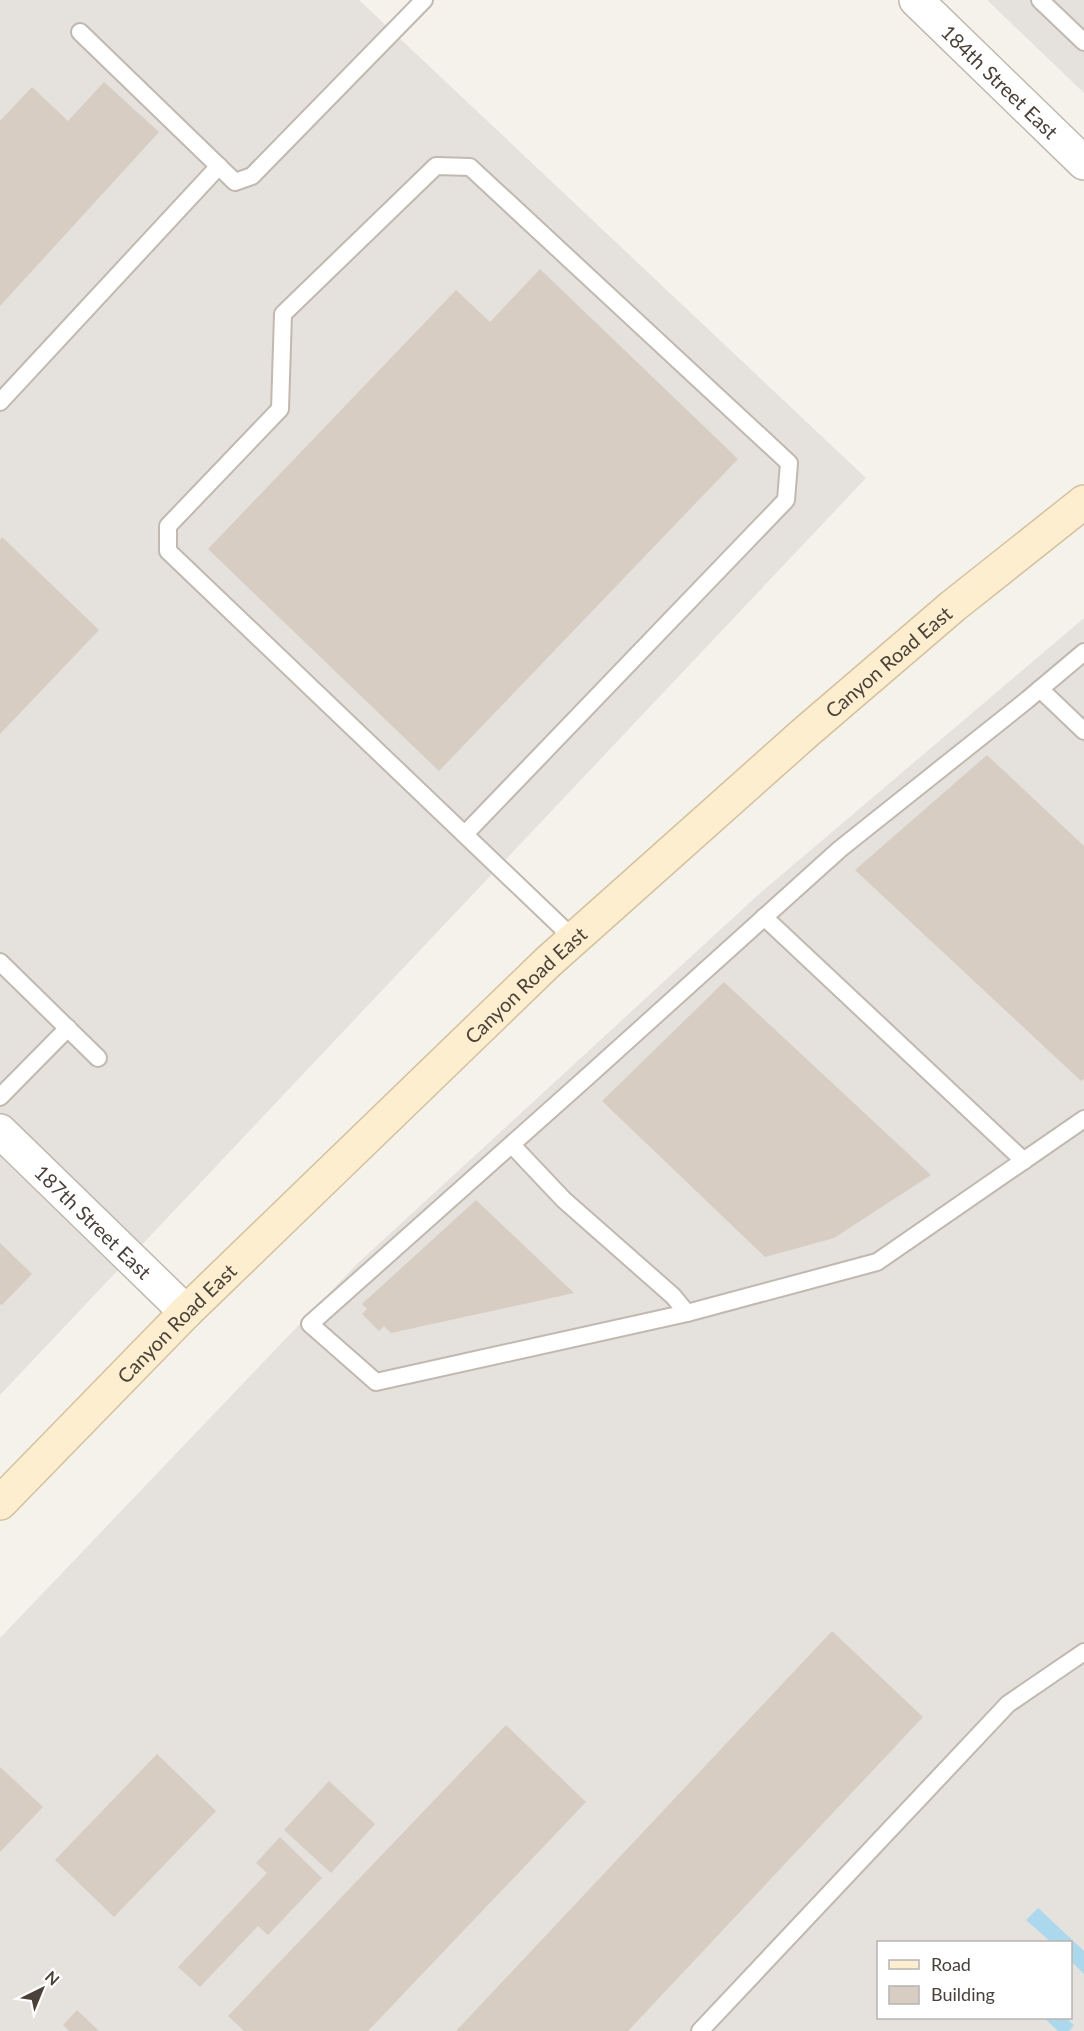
<svg xmlns="http://www.w3.org/2000/svg" width="1084" height="2031" font-family="Lato,sans-serif">
<style>
.industrial{fill:#e5e1dd;fill-rule:evenodd}
.water{fill:#acd8ee}
.building{fill:#d7cdc2}
.lines{fill:none;stroke-linecap:round;stroke-linejoin:round}
.service-casing{stroke:#c1b9af;stroke-width:20}
.minor-casing{stroke:#c1b9af;stroke-width:36}
.secondary-casing{stroke:#d3c19e;stroke-width:36}
.service{stroke:#fff;stroke-width:16}
.minor{stroke:#fff;stroke-width:33}
.secondary{stroke:#fdeecf;stroke-width:33}
.labels{text-anchor:middle;dominant-baseline:central;stroke-width:4.5;stroke-linejoin:round;paint-order:stroke}
.street-label{font-size:20px;fill:#4a423a;stroke:#fff}
</style>
<rect width="100%" height="100%" fill="#f5f2ec"/>
<g class="industrial">
<path d="M0,0H359L866,478L0,1395Z"/>
<path d="M987,0H1084V93Z"/>
<path d="M1084,618V2031H0V1638L358,1263L759,894ZM878,1942H1070V2018H878Z"/>
</g>
<g class="water">
<path d="M1038,1908L1084,1951V1974L1071,1961L1070,1942H1051L1026,1920Z"/>
<path d="M1044,2018H1066L1074,2025L1069,2031H1058Z"/>
</g>
<g class="building">
<path d="M104,82L159,132L0,306V121L32,87L68,121Z"/>
<path d="M540,269L738,459L439,771L208,549L456,290L490,322Z"/>
<path d="M2,537L99,630L0,734V540Z"/>
<path d="M987,755L1084,846V1079L1081,1081L855,870Z"/>
<path d="M724,982L931,1175L834,1238L765,1257L602,1101Z"/>
<path d="M476,1200L574,1293L391,1333L384,1326L379,1331L362,1314L367,1309L362,1304Z"/>
<path d="M0,1243L32,1274L2,1305L0,1304Z"/>
<path d="M832,1631L923,1717L628,2031H456Z"/>
<path d="M506,1725L586,1802L368,2031H244L228,2016Z"/>
<path d="M157,1754L216,1811L114,1917L55,1860Z"/>
<path d="M0,1767L43,1807L0,1852Z"/>
<path d="M329,1781L375,1824L331,1873L284,1830Z"/>
<path d="M280,1837L322,1878L268,1935L258,1926L200,1987L178,1967L267,1873L256,1863Z"/>
<path d="M77,2010L99,2031H69L63,2025Z"/>
</g>
<g class="lines">
<defs>
<g id="service">
<path d="M1040,0L1084,42"/>
<path d="M80,32L235,182L252,176L424,0"/>
<path d="M0,402L219,166"/>
<path d="M1084,652L1027,700L840,849L586,1078L310,1324L376,1382L687,1313L877,1262L1084,1119"/>
<path d="M1040,689L1084,731"/>
<path d="M465,834L786,500L789,463L470,167L436,166L283,314L280,409L168,526V551L574,939"/>
<path d="M764,917L1024,1161"/>
<path d="M0,962L98,1058"/>
<path d="M0,1097L68,1028"/>
<path d="M512,1145L564,1200L673,1296L687,1313"/>
<path d="M700,2031L1008,1704L1084,1652"/>
</g>
<g id="minor">
<path id="s1" d="M916,0L1084,163"/>
<path id="s2" d="M0,1131L186,1312"/>
</g>
<g id="secondary">
<path id="s3" d="M0,1503L186,1312L548,962L806,732L953,606L1084,502"/>
</g>
</defs>
<use href="#service" class="service-casing"/>
<use href="#minor" class="minor-casing"/>
<use href="#secondary" class="secondary-casing"/>
<use href="#service" class="service"/>
<use href="#minor" class="minor"/>
<use href="#secondary" class="secondary"/>
</g>
<g class="labels">
<g class="street-label">
<text stroke="none"><textPath href="#s1" startOffset="117">184th Street East</textPath></text>
<text stroke="none"><textPath href="#s3" startOffset="1224">Canyon Road East</textPath></text>
<text stroke="none"><textPath href="#s3" startOffset="738">Canyon Road East</textPath></text>
<text stroke="none"><textPath href="#s2" startOffset="130">187th Street East</textPath></text>
<text stroke="none"><textPath href="#s3" startOffset="252">Canyon Road East</textPath></text>
</g>
</g>
<rect x="877" y="1941" width="195" height="78" fill="#ffffff" stroke="#b7b3b0" stroke-width="1.5"/>
<rect x="889" y="1960" width="30" height="9" fill="#fdeecf" stroke="#b7b3b0" stroke-width="1.5"/>
<text x="931" y="1971" font-size="18" fill="#4a423a">Road</text>
<rect x="889" y="1986" width="30" height="18" fill="#d7cdc2" stroke="#b7b3b0" stroke-width="1.5"/>
<text x="931" y="2001" font-size="18" fill="#4a423a">Building</text>
<g transform="translate(42 1989) rotate(43)" stroke="#ffffff" stroke-width="4.5" paint-order="stroke">
<path d="M0-4.5L10 22L0 15L-10 22Z" fill="#4a423a"/>
<text y="-9" font-size="16" font-weight="bold" text-anchor="middle" fill="#4a423a">N</text>
</g>
</svg>
